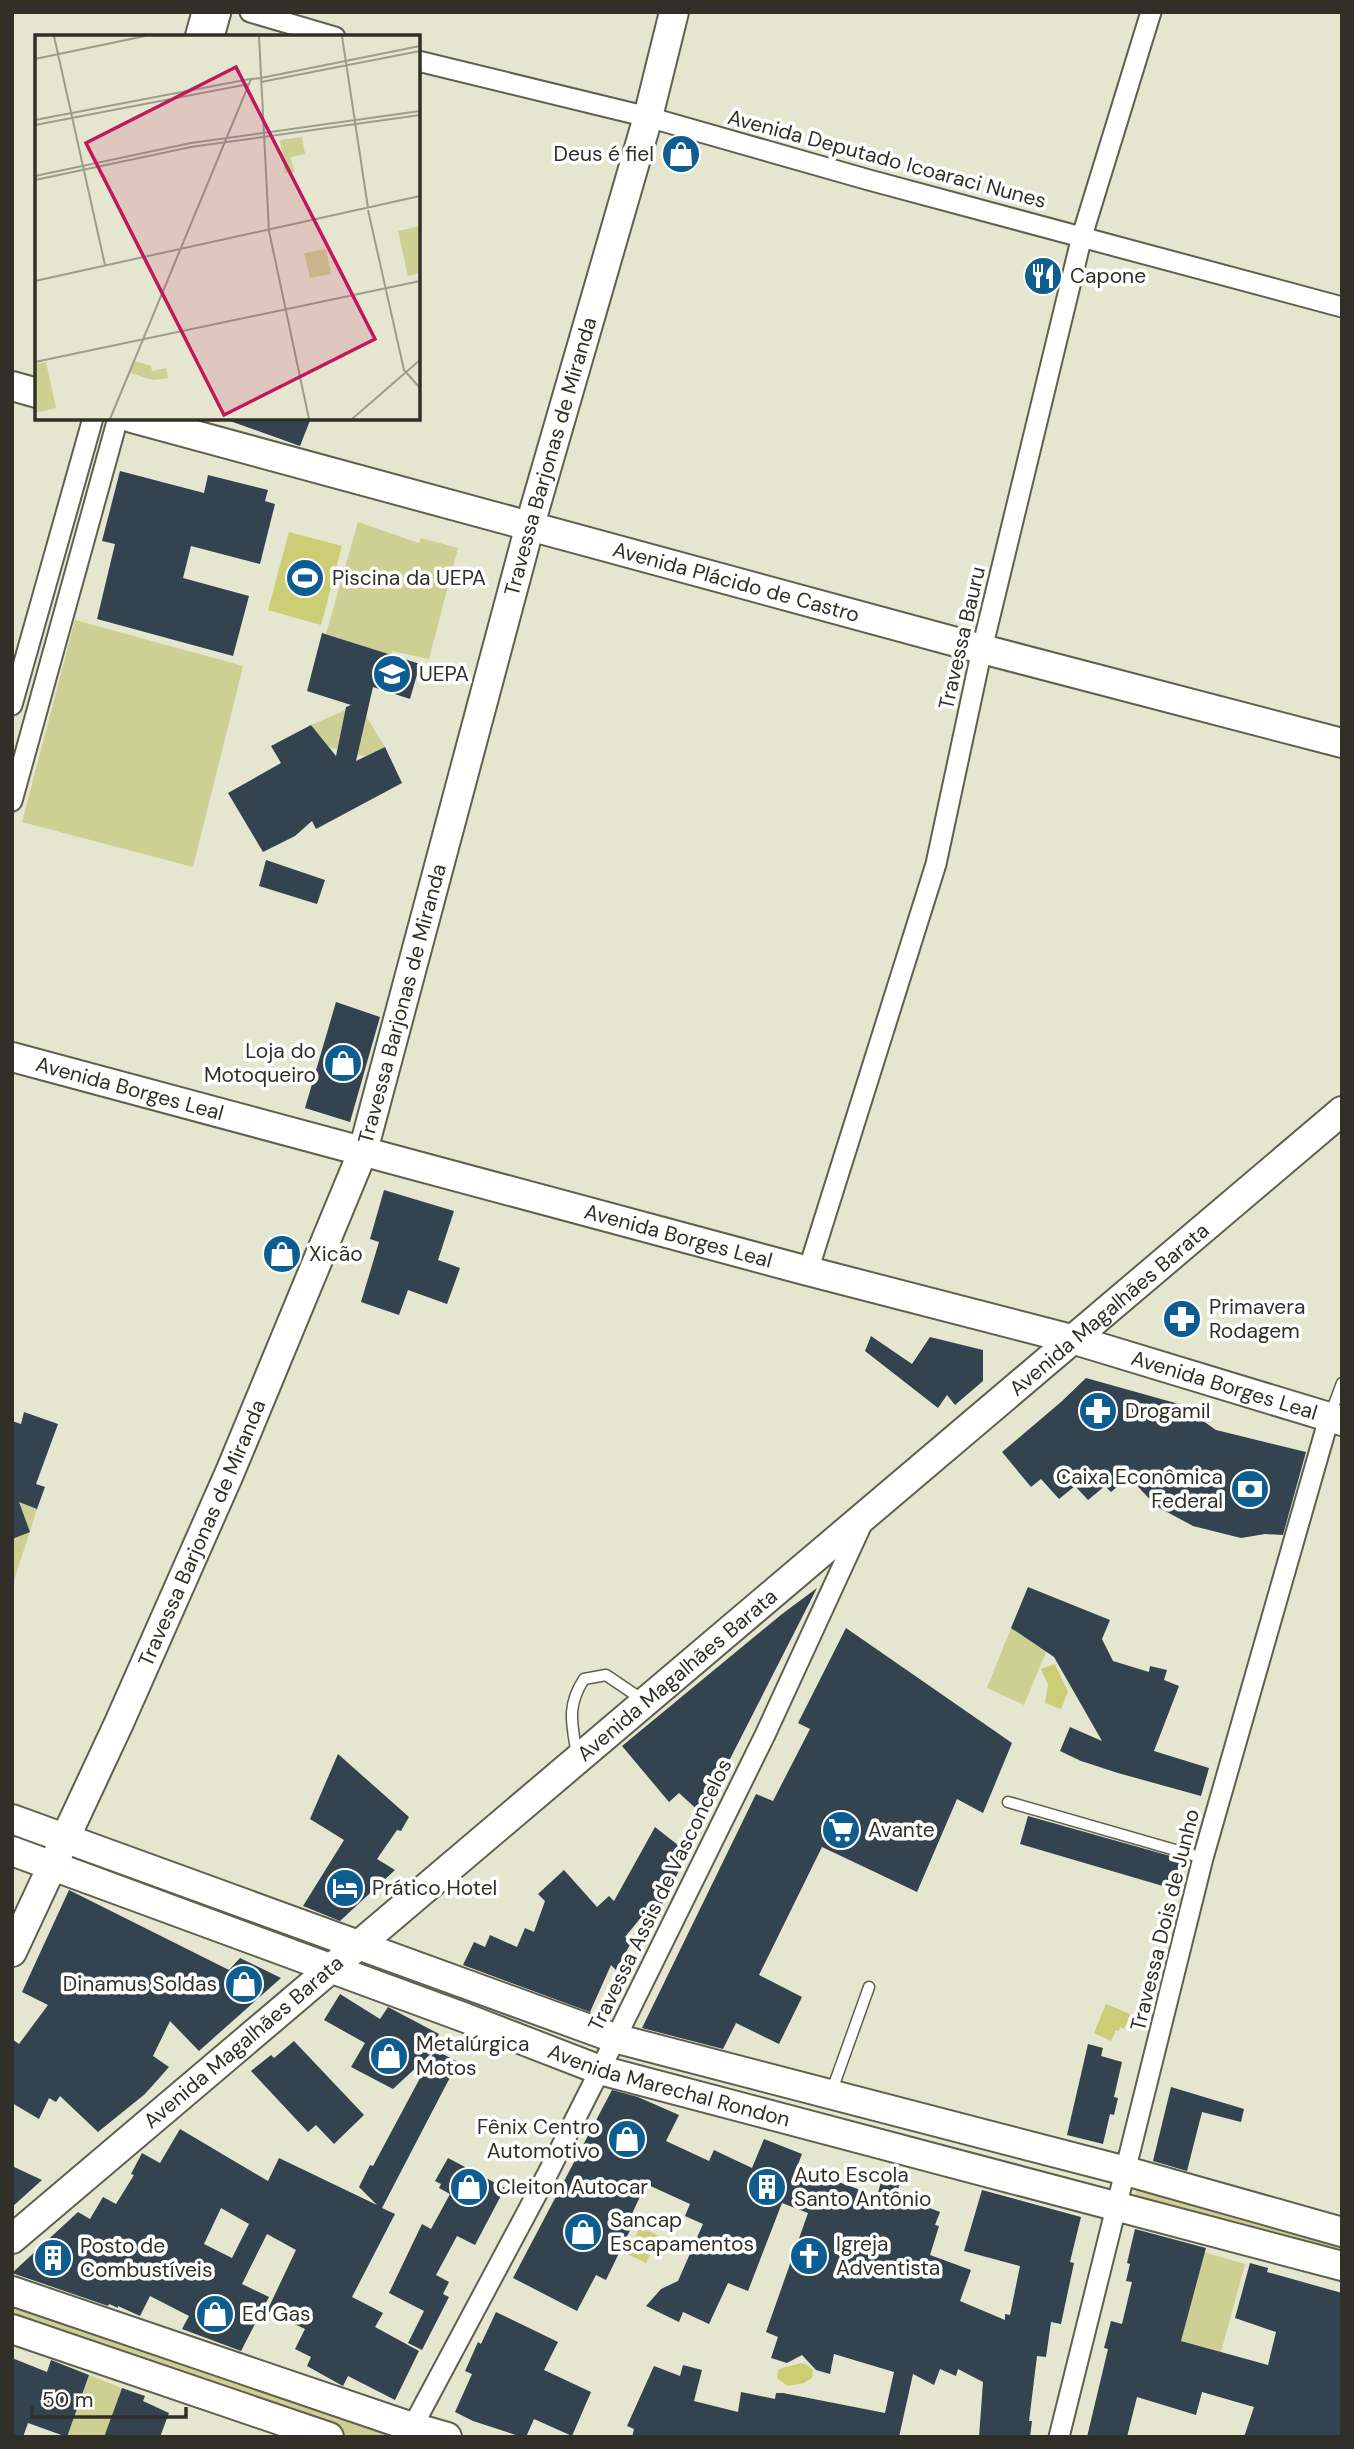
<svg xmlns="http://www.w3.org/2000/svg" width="1354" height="2449" font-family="'DM Sans',sans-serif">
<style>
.green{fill:#cdcf93}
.water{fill:#ccce75}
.building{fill:#344350;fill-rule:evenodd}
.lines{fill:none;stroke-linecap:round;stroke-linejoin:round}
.lane-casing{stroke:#5f604d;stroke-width:13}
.street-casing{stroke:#5f604d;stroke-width:23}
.secondary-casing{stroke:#5f604d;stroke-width:32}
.lane{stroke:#fff;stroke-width:10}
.street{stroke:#fff;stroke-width:19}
.secondary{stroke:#fff;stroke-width:28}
.labels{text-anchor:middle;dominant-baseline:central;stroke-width:7;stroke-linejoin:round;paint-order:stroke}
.poi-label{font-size:21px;fill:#303028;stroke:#fff;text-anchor:start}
.street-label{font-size:21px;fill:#303028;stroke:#fff}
.inset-road{fill:none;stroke:#9c9d8d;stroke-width:2}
.view{fill:#c2185b;fill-opacity:0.15;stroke:#c2185b;stroke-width:3.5}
.inset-edge{fill:none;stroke:#303028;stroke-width:3.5}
</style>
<rect width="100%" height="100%" fill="#e4e6d0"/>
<g class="green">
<path d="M358,522L419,543L421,538L458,548L429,659L392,651L391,655L326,634Z"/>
<path d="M75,620L243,666L193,867L22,822Z"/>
<path d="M346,710L337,749L330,748L311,725Z"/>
<path d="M366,716L385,747L366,756L357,755Z"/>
<path d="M12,1499L37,1509L12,1587Z"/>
<path d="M1011,1628L1046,1652L1024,1705L987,1688Z"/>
<path d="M1137,2186L1342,2242V2256L1134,2198Z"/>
<path d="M1204,2252L1245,2264L1221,2352L1181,2341Z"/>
<path d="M12,2298L386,2426L388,2437H342L12,2322Z"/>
<path d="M89,2375L122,2388L104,2437H67Z"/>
</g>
<g class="water">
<path d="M289,532L342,546L321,625L268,610Z"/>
<path d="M1055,1664L1068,1692L1061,1709L1045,1703L1048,1685L1041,1669Z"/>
<path d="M1106,2004L1130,2014L1124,2029L1120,2027L1119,2031L1116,2030L1111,2041L1094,2033Z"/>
<path d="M640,2227L659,2236L646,2263L627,2254Z"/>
<path d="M801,2363L806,2364L813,2370L812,2378L804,2383L788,2386L777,2378L778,2370C785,2366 793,2366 801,2363Z"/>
</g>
<g class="building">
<path d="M227,418H311L300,446L227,420Z"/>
<path d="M120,471L204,493L208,475L268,490L265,501L275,504L260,564L191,546L183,578L249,596L233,656L97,619L115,544L102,541Z"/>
<path d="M322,633L420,664L410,699L373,687L356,761L385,747L402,783L316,829L312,821L295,836L263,852L228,793L281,763L271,746L311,725L336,756L346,707L351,705L307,691Z"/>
<path d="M266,860L325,880L317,904L259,886Z"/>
<path d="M336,1002L380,1017L350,1122L305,1108Z"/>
<path d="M384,1190L454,1211L438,1260L460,1268L447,1304L408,1290L399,1315L361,1302L379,1242L370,1239Z"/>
<path d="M871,1336L912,1364L930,1337L983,1350V1381L955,1405L947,1395L938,1408L865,1351Z"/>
<path d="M1086,1378L1179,1404L1216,1430L1306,1452L1283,1535L1265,1534L1241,1538L1193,1526L1156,1506L1129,1477L1111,1492L1105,1486L1088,1500L1075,1486L1059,1499L1041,1479L1031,1487L1002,1452L1061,1402Z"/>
<path d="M24,1412L58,1424L36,1484L45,1487L37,1509L19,1502L30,1532L12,1539V1421L21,1424Z"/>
<path d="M1028,1587L1110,1620L1102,1639L1113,1661L1149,1672L1150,1666L1167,1670L1164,1680L1179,1686L1154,1751L1209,1768L1201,1796L1118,1773L1081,1761L1060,1751L1070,1727L1102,1741L1054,1657L1011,1628Z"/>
<path d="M817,1588L702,1814L679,1793L669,1802L622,1746L782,1614Z"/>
<path d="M846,1628L1012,1743L983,1813L957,1799L917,1892L822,1847L759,1975L802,1997L779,2044L736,2023L723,2049L642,2028L756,1794L773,1801L810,1729L798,1723Z"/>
<path d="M338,1754L409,1817L401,1831L397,1830L377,1859L395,1870L340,1921L303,1906L344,1840L310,1819Z"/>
<path d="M1028,1816L1181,1859L1173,1889L1020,1844Z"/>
<path d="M655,1827L688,1853L659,1910L652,1904L625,1937L631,1943L616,1970L611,1965L590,2012L463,1965L474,1942L485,1947L490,1935L517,1947L525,1928L534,1932L545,1901L538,1894L564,1870L597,1907L609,1896L614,1901Z"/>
<path d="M69,1890L229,1970L240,1958L281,1978L199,2051L170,2021L153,2056L169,2067L145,2094L98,2132L60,2096L56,2102L49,2098L39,2119L12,2103V2039L19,2044L48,2005L22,1992Z"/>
<path d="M340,1994L380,2019L388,2007L439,2034L431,2048L435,2050L393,2089L351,2067L365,2043L324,2020Z"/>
<path d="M294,2041L364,2115L334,2144L316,2125L308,2132L251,2071L271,2055L274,2058Z"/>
<path d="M1088,2044L1103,2048L1101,2056L1122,2062L1114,2097L1118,2098L1114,2115L1110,2114L1103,2144L1067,2135Z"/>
<path d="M435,2050L458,2062L382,2208L395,2214L352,2297L383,2313L375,2327L419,2351L395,2400L348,2376L343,2386L341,2385L307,2366L311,2357L295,2349L305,2329L267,2311L296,2250L267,2234L242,2284L269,2297L241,2351L182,2329L189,2316L150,2296L140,2316L118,2306V2308L109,2304L108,2306L12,2273L78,2212L90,2219L103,2197L116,2204L134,2175L131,2174L142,2153L160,2163L180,2129L268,2181L279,2158L377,2205L359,2187L370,2165L373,2166ZM221,2208L249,2224L232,2258L204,2244Z"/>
<path d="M1171,2087L1244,2109L1241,2122L1202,2112L1187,2171L1153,2161Z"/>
<path d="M612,2090L638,2097L679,2115L666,2141L709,2161L714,2150L752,2168L764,2139L802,2154L797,2167L877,2196L885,2168L903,2174L896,2195L940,2212L935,2225L939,2226L930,2255L971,2270L960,2301L1005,2320V2314L1010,2315L1020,2266L964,2251L982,2190L1081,2217L1070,2262L1074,2263L1061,2324L1051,2322L1046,2357L1037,2356L1029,2421H1032L1030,2437H979L983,2382L958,2369L956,2376L940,2369L934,2385L913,2374L899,2437H632L634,2429L627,2426L654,2366L680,2376L683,2365L702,2370L694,2401L738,2412L741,2392L775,2399L776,2393H783L885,2413L894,2372L834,2354L830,2374L816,2370L802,2355L787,2363L771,2358L778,2337L766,2332L808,2213L782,2203L748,2291L728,2283L709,2324L683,2312L679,2322L646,2306L661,2289L678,2281L703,2224L685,2216L690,2204L646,2184L630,2218L635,2220L606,2280L596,2275L577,2311L513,2278Z"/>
<path d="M448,2158L505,2188L475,2245L457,2236L436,2275L449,2282L443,2294L449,2297L422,2350L408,2343L424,2311L389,2293L422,2224L431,2229L450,2194L439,2188L441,2184L435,2181Z"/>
<path d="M12,2166L42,2180L12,2207Z"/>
<path d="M1135,2229L1206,2248L1181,2341L1268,2365L1276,2332L1235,2318L1250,2263L1268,2268L1267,2272L1342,2293V2437H1244L1254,2407L1202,2392L1196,2415L1137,2397L1127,2437H1087L1108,2349L1104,2348L1111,2321L1122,2324L1132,2282L1126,2281L1130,2264L1127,2263Z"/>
<path d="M496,2312L558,2342L544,2370L591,2392L572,2436L534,2419L526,2437H522L473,2421L455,2412L472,2374L465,2371L478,2342L481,2344Z"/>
<path d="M12,2358L47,2372L51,2360L89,2375L67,2437L28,2423L23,2437H12Z"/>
<path d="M122,2388L145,2396L143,2401L169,2413L160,2437H104Z"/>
</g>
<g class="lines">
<defs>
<g id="lane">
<path d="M1330,1415L1342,1383"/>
<path d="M577,1755C572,1724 566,1707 584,1679L606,1675L643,1700"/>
<path d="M1008,1802L1203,1858"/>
<path d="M831,2093L869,1987"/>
</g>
<g id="street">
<path d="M250,12L335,37"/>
<path d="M195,37L202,12"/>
<path d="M214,37L221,12"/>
<path d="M418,61L648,117L869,180L1342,307"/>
<path d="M12,705L93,418"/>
<path d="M12,801L118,418"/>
<path d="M808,1271L936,864L982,649L1082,236L1151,12"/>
<path d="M407,2437L549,2171L600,2070L765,1735L862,1524"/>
<path d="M1059,2437L1203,1858L1329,1418"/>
</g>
<g id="secondary">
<path d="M12,386L37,393"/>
<path id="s1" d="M132,418L982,649L1342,743"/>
<path id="s2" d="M12,1057L808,1271L1075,1340L1342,1421"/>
<path d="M12,1819L614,2038L1126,2171L1342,2232"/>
<path id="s3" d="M12,1851L463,2017L600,2070L1342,2266"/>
<path id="s4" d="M12,1952L119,1723L230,1472L363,1151L530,525L648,117L674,12"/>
<path id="s5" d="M12,2239C454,1861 901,1489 1342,1111"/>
<path d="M12,2291L412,2427L447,2437"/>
<path d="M12,2329L329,2437"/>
</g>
</defs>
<use href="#lane" class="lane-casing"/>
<use href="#street" class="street-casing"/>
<use href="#secondary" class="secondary-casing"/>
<use href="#lane" class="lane"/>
<use href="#street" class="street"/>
<use href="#secondary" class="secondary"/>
</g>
<defs>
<symbol id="shop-disc" viewBox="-11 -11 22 22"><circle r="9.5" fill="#0e5d90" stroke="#fff"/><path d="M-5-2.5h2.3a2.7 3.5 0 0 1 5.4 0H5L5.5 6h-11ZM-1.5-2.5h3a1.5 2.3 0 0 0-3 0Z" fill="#fff"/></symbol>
<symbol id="restaurant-disc" viewBox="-11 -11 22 22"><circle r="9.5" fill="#0e5d90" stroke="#fff"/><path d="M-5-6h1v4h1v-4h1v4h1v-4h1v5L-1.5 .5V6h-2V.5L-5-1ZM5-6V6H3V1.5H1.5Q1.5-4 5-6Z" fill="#fff"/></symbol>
<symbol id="stadium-disc" viewBox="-11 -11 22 22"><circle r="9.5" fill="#0e5d90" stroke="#fff"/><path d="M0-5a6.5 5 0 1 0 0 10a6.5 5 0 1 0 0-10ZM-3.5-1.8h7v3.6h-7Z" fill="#fff"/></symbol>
<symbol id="university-disc" viewBox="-11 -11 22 22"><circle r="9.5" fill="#0e5d90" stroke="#fff"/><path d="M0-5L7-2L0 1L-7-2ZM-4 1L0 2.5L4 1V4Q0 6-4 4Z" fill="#fff"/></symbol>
<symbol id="pharmacy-disc" viewBox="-11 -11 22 22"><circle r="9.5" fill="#0e5d90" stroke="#fff"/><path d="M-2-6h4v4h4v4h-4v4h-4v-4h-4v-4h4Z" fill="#fff"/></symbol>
<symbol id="bank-disc" viewBox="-11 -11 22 22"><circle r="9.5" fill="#0e5d90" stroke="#fff"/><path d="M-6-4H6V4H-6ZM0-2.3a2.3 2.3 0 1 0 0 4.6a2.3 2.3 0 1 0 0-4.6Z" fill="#fff"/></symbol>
<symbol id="supermarket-disc" viewBox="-11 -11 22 22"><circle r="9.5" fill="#0e5d90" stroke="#fff"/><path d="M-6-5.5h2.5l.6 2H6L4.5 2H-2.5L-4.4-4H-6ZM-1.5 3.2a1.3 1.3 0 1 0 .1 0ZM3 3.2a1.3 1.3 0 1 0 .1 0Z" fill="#fff"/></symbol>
<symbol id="hotel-disc" viewBox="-11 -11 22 22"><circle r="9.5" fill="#0e5d90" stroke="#fff"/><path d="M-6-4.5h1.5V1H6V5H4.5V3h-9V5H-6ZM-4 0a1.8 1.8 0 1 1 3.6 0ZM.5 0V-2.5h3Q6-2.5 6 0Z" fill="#fff"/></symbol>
<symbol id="building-disc" viewBox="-11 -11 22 22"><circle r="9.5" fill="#0e5d90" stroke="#fff"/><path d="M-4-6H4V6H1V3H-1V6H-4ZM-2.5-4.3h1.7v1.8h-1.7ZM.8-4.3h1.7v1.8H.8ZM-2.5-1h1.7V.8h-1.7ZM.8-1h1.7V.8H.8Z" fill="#fff"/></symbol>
<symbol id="church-disc" viewBox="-11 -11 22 22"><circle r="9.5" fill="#0e5d90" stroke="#fff"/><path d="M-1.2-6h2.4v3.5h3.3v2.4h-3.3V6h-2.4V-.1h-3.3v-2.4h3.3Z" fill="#fff"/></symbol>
</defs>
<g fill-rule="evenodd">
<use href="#shop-disc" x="659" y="132" width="44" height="44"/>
<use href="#restaurant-disc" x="1021" y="254" width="44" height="44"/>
<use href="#stadium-disc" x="283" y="556" width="44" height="44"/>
<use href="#university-disc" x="370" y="652" width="44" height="44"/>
<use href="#shop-disc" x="321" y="1041" width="44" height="44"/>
<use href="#shop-disc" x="260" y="1232" width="44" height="44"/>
<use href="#pharmacy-disc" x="1160" y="1297" width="44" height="44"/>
<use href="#pharmacy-disc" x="1076" y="1389" width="44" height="44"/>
<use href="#bank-disc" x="1228" y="1467" width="44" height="44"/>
<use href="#supermarket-disc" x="819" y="1808" width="44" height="44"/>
<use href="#hotel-disc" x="323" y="1866" width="44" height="44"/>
<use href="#shop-disc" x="222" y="1962" width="44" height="44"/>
<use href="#shop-disc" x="367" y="2034" width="44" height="44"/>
<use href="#shop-disc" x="605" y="2117" width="44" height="44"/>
<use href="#shop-disc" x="447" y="2165" width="44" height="44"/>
<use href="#building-disc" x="745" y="2165" width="44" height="44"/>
<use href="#shop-disc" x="561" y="2210" width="44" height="44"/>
<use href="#church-disc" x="787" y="2234" width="44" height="44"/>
<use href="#building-disc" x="31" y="2236" width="44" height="44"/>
<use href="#shop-disc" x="193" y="2292" width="44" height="44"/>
</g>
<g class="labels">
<g class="poi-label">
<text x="654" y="154" text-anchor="end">Deus é fiel</text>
<text x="1070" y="276">Capone</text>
<text x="332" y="578">Piscina da UEPA</text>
<text x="419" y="674">UEPA</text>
<text x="316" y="1051" text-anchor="end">Loja do<tspan x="316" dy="24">Motoqueiro</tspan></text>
<text x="309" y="1254">Xicão</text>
<text x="1209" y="1307">Primavera<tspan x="1209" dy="24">Rodagem</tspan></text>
<text x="1125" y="1411">Drogamil</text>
<text x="1223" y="1477" text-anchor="end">Caixa Econômica<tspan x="1223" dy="24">Federal</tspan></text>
<text x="868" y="1830">Avante</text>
<text x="372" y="1888">Prático Hotel</text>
<text x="217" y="1984" text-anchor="end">Dinamus Soldas</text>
<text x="416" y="2044">Metalúrgica<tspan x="416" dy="24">Motos</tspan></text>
<text x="600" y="2127" text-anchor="end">Fênix Centro<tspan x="600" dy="24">Automotivo</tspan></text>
<text x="794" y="2175">Auto Escola<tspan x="794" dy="24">Santo Antônio</tspan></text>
<text x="496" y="2187">Cleiton Autocar</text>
<text x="610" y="2220">Sancap<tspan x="610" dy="24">Escapamentos</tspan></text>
<text x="836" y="2244">Igreja<tspan x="836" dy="24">Adventista</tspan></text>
<text x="80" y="2246">Posto de<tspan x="80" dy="24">Combustíveis</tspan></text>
<text x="242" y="2314">Ed Gas</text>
</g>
<g class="street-label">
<text transform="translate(887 159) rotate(15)">Avenida Deputado Icoaraci Nunes</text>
<text stroke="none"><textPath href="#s4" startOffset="1594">Travessa Barjonas de Miranda</textPath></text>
<text stroke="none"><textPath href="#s1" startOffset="626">Avenida Plácido de Castro</textPath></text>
<text transform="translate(962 638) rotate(-77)">Travessa Bauru</text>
<text stroke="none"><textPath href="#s4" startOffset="1027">Travessa Barjonas de Miranda</textPath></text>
<text stroke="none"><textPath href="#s2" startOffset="122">Avenida Borges Leal</textPath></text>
<text stroke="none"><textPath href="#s2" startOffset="690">Avenida Borges Leal</textPath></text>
<text stroke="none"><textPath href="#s5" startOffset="1438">Avenida Magalhães Barata</textPath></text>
<text stroke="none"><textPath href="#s2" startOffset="1256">Avenida Borges Leal</textPath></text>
<text stroke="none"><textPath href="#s4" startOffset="460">Travessa Barjonas de Miranda</textPath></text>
<text stroke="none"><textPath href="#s5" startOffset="872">Avenida Magalhães Barata</textPath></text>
<text transform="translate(660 1895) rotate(-64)">Travessa Assis de Vasconcelos</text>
<text transform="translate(1165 1920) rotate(-76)">Travessa Dois de Junho</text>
<text stroke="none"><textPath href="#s5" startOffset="304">Avenida Magalhães Barata</textPath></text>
<text stroke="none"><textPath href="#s3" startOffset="698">Avenida Marechal Rondon</textPath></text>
</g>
</g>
<g transform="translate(35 35)">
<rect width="385" height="385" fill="#e4e6d0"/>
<path d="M267,102L270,119L255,122L260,137L250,138L245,105ZM385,191V238L373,241L363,196ZM291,214L296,239L275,243L269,218ZM100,326L116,331L117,336L131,333L133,343L118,345L95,338ZM11,327L21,373L0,378V329Z" fill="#cdcf93"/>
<path class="inset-road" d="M19,1L70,230M224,1L234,196L274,384M307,1L333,173M0,24L110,1M226,43L385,11M226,47L385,16M0,85L215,44M0,90L214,49M0,141L156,108L385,76M0,145L156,112L385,80M333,175L369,335L385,353M0,246L385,161M0,327L385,246M75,384L216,44L226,43M317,384L385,325"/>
<path class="view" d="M201,32L340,304L189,380L51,108Z"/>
<rect width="385" height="385" class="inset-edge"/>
</g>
<rect width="1354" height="2449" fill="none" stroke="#303028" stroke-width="28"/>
<path d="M32 2407v10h154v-10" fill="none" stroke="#303028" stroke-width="3.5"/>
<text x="42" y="2407" font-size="21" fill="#303028" stroke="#ffffff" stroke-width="5" paint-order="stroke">50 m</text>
</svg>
